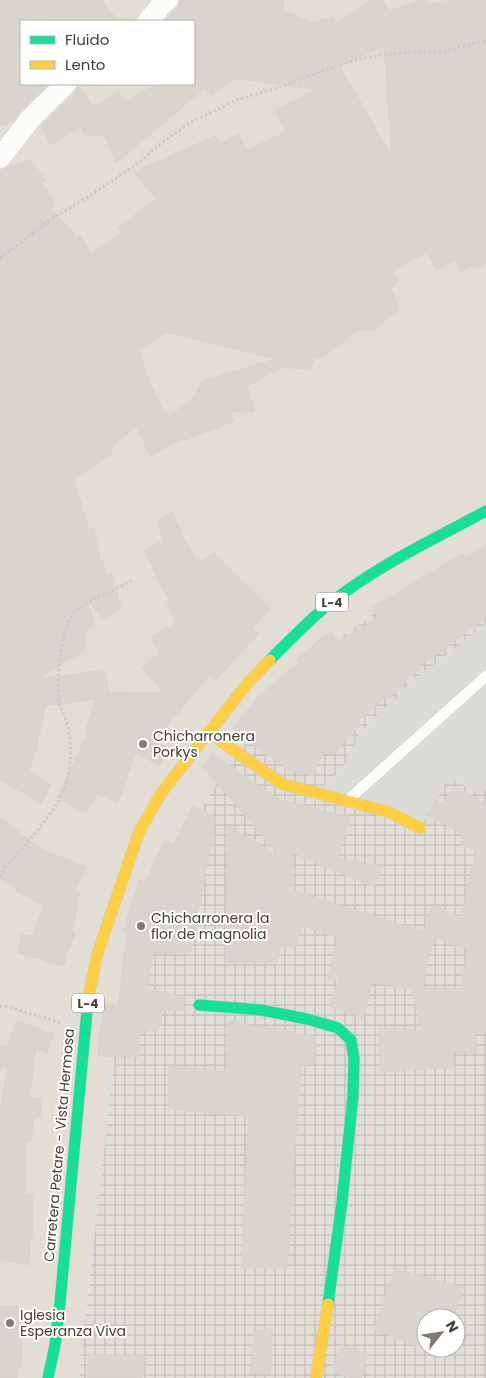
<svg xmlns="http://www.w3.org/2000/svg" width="486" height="1378" font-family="Poppins,sans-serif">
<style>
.residential{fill:#e3ded3;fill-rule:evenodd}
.industrial{fill:url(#industrial-grid);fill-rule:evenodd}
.parking{fill:#dddbd6}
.building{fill:#d8d5cf;stroke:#d6d3cc;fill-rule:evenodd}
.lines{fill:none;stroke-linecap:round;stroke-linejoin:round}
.lane-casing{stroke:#cac8c2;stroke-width:12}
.street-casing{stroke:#cac8c2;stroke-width:22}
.fast-casing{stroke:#cec9bd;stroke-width:12}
.slow-casing{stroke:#cec9bd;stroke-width:12}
.path{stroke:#cdcac5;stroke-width:3;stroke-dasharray:2.5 2.5;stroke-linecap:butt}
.lane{stroke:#fcfcfb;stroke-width:11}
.street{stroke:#fcfcfb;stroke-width:21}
.fast{stroke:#16e098;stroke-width:11}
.slow{stroke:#ffcf43;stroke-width:11}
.poi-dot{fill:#807a72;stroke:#fff;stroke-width:2}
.labels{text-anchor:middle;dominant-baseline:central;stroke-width:4;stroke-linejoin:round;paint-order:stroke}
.shield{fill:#fff;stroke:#7c7770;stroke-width:1}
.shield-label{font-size:12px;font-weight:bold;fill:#443d33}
.poi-label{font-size:14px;fill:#443d33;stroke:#fff;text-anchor:start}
.street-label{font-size:14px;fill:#443d33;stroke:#fff}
</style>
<defs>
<pattern id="industrial-grid" width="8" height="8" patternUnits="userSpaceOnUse" patternTransform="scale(1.25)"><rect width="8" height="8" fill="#e1ddd7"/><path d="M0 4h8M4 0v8" fill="none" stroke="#c2bfb9"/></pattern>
</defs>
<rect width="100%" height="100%" fill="#eeece6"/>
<path class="residential" d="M0,0H486V546L279,696L212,791L156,891L116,1041L79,1378H0ZM21,21H194V84H21Z"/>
<path class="industrial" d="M486,546V1378H79L116,1041L156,891L212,791L279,696L319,653L383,607ZM426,1318H456V1348H426Z"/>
<path class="parking" d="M486,623V789L481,795L449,777L420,828L317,793L341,769L361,731L411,682L466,640Z"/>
<g class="building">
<path d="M0,0H102L118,21H21V84H48L22,109L12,122L0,125Z"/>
<path d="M180,0H283V10L312,23L334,17L336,24L370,0H383L390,11L421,0H426L428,5L450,0H486V263L474,269L471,266L461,272L455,259L437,270L427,253L407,262L394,273L398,281L391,287L399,309L374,330H358L322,358H314L310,370L283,367L247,386L255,412H231L234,421L185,440L184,438L150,456L137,427L113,444L110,456L100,460L74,481L89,529L94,528L100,562L103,561L106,574H112L121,607L103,619L88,601L94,625L84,632L85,650L37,679L104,670L110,695L114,692L164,693L142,667L159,653L151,637L176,623L167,601H169L159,582L145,550L163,541L157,521L172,512L181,531H180L198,563L214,553L270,608L253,628L259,634L215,680L210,674L155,740L169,748L159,766L136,752L118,803L97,794L86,813L57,797L88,733H85L96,699L45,706L37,746L29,772L51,785L41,803L0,780V171L30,159L45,180L41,183L55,203L51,208L77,238L80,236L91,254L121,234L118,228L156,199L134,172L215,136L220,145L238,133L247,150L286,132L275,110L317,90L236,78L211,95L205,88L116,163L105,135L86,136L81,127L51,145L41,126L75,93L78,85L93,107L118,92L125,101L157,84H194V21H164L179,6ZM384,46L392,158L340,66ZM165,332L276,359L202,381L191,401L168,417L166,412L164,413L150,384L139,350Z"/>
<path d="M486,544V617L478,624L446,647L447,648L418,666L420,669L401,683L403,686L389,699L386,695L358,722L360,725L332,755L325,750L312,776L289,770L248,741L233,728L259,696L299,662L296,660L330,631L338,641L378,618L372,607L408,587L444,564L463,554L465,558Z"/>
<path d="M212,754L278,799L350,818L337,859L382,866L374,887L293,853L292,890L423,932L433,905L461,918L476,850L462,845L461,833L428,815L436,800L443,804L455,786L486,804V1032H476L477,1052L454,1053L453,1068L381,1071L378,1028L423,1031L411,988L372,982L364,1018L329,1006L339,980L328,978L338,938L302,925L297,947L280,945L277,962H225L228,826L281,857L203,767ZM434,937L467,949L461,989L423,988L428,958Z"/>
<path d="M193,805L216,818L190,952L153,953L146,989L186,997L183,1004L185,1011L162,1010L158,1031L140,1030L138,1057L98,1056L103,1005L118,1006L127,934L123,932L139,880L146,882L164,840L173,845Z"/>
<path d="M0,817L42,850L87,867L75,889L80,892L72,931L76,933L68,950L64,966L18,953L22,934L33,936L43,905L16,891L17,889L0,878Z"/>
<path d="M17,1021L53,1034L47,1053L36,1049L30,1097L41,1098V1118L34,1117L31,1141H26V1194H33L32,1239H31L28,1265L0,1259V1112L8,1068H0V1045L8,1047Z"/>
<path d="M228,1022L274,1028L315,1037L314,1064H301L287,1268L241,1267L249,1116L169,1109V1066L227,1072Z"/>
<path d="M395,1269L464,1287L453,1318H426V1348H443L441,1354L374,1330Z"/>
<path d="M0,1305L18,1307L23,1352L17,1378H0Z"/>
<path d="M272,1329L270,1374L250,1373L255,1330Z"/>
<path d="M342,1345L368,1355L361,1378H352L333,1373L335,1362Z"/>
<path d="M89,1354L145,1356L142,1378H87Z"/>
</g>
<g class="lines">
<defs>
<path id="lane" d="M348,800L486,676"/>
<g id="street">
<path d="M148,21L163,3L168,0"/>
<path d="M0,158L31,118L66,84"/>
</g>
<g id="fast">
<path d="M270,660C289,641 308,621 328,605C376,566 433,540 486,511"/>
<path d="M199,1005L261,1010L307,1019L338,1028L351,1040L354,1059L353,1096L342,1202L328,1304"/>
<path d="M48,1378L55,1345L60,1303L88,1000"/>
</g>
<g id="slow">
<path d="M208,732L282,784L389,812L420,828"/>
<path d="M88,1000L97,955L139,832L162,792L247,684L270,660"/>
<path d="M316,1378L328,1304"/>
</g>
</defs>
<use href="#lane" class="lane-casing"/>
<use href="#street" class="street-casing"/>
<use href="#fast" class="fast-casing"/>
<use href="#slow" class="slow-casing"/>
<g class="path">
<path d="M0,258L51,219L88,197L140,162L156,147L188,124L236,100L284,86L335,66L364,58L381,55L422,51L438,53L486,40"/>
<path d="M0,877L5,867L12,861C29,840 58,810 66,784C71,767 72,744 68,727C66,718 61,710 59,702C56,683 61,627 74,613C90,596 115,593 133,579"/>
<path d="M0,1006H4L62,1023"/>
</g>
<use href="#lane" class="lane"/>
<use href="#street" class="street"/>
<use href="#fast" class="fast"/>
<use href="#slow" class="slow"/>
</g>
<g class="poi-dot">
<circle cx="143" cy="744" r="5"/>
<circle cx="141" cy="926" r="5"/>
<circle cx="10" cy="1323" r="5"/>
</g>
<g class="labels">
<g class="shield">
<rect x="316" y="592.5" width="32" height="19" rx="4"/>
<rect x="72" y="993.5" width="32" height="19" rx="4"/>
</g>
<g class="shield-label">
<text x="332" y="602">L-4</text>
<text x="88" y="1003">L-4</text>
</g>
<g class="poi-label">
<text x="153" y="736">Chicharronera<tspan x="153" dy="16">Porkys</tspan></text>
<text x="151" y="918">Chicharronera la<tspan x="151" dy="16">flor de magnolia</tspan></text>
<text x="20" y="1315">Iglesia<tspan x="20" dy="16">Esperanza Viva</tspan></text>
</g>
<g class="street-label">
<text transform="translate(59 1145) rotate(-85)">Carretera Petare - Vista Hermosa</text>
</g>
</g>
<rect x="20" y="20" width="175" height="65" fill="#ffffff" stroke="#b4b1ad"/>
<rect x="30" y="36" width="25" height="8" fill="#16e098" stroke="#b4b1ad"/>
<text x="65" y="45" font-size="15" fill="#443d33">Fluido</text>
<rect x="30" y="61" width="25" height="8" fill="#ffcf43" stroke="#b4b1ad"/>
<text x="65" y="70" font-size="15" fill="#443d33">Lento</text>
<g transform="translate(441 1333) rotate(60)"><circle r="24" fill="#ffffff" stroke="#b4b1ad"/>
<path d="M0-4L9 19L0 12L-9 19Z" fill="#807a72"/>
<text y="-8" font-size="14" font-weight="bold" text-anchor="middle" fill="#443d33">N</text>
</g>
</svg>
